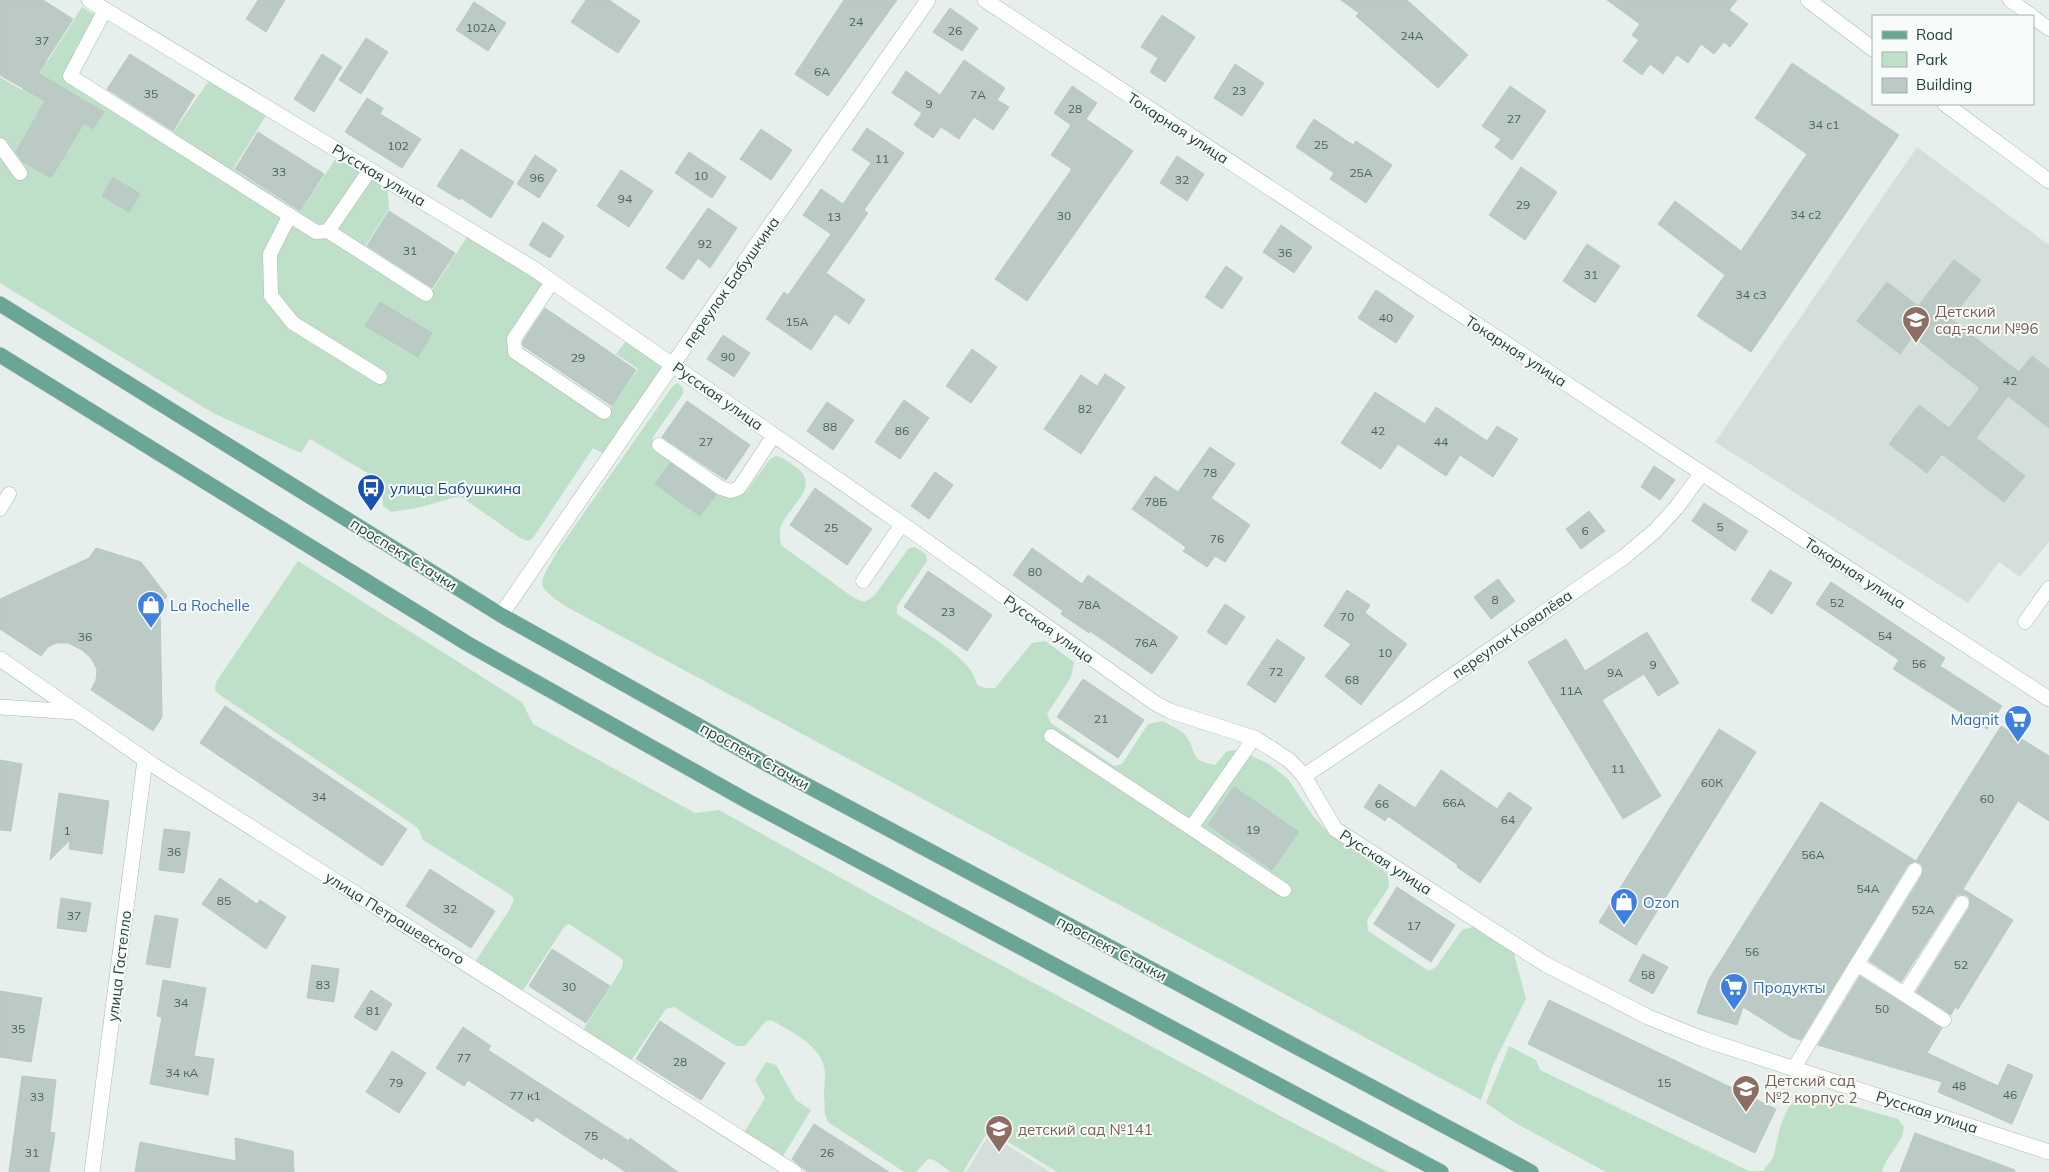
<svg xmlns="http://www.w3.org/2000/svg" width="2049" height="1172" font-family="Mulish,sans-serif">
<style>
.built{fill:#d4dfda}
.green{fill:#bfe0c8}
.building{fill:#bbcac4;stroke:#b8c9c2}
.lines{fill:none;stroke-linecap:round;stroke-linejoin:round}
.lane-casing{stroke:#a8b8b2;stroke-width:15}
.street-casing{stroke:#a8b8b2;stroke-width:16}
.secondary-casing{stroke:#a4bbb3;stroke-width:16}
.primary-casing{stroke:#c2cac8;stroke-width:16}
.lane{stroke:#fff;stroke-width:14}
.street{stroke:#fff;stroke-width:15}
.secondary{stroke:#fff;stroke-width:15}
.primary{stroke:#6aa596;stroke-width:15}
.labels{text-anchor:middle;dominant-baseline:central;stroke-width:4;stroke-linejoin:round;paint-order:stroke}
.number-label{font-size:12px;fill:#4a645c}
.street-label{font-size:15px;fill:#24423a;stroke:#f7fbf9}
.education-label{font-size:15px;fill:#785e54;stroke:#f7fbf9;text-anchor:start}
.transit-label{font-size:15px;fill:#164399;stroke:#f7fbf9;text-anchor:start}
.shop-label{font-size:15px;fill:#366cbe;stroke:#f7fbf9;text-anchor:start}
</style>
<rect width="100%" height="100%" fill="#e6efeb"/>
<g class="built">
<path d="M1917,147L2049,245V542L2020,577L1999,562L1968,603L1715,442Z"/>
<path d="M989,1134L1050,1172H966Z"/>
</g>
<g class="green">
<path d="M82,7L97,16L74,51L72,67L105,92L172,134L210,79L267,114L233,169L300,212L337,157L387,183L389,209L364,248L431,292L467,237L554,289L518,345L611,408L638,369L616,354L625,342L631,341L662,366L661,373L606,455L593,448L533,538L528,541L520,538L460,496L417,508L391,512L383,506L381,481L310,439L301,453L213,413L0,283V77L22,90L32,75L49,59Z"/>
<path d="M677,383L683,388V394L653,437L652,444L654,449L724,497H736L746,492L770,459L776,456C784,458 789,462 796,467C822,486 789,506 781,526C779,533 780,538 781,545L854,598L864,602L874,596L909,548L915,547L926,554L927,561L897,606V614C919,629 952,647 969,668C980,682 971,689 995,688L1032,643L1045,641L1074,662L1071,677L1047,714L1051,723L1114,766L1122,764L1148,724L1163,721C1169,725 1182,730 1186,736C1198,754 1189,760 1215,765L1227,751L1239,750L1269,764L1288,779L1313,816L1331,835L1388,874L1389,887L1367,920L1368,931L1429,971L1436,967L1462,930L1476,926L1515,952V958L1526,999L1493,1065L1481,1100L567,607C532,584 539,585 558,550L672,387Z"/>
<path d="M298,561L522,702L533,724L695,813L719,810L866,892L1282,1117L1388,1172H1057L989,1130L963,1172H951L934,1160L928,1159L916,1172H904L828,1122C822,1108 826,1109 824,1096C824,1088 825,1080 825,1072C823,1046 790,1031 771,1020L765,1022L745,1046H736L674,1007L666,1009L631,1061L583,1030L622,968L623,960L621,958L569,924L564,927L522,992L475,962L510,909L514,899L511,895L423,840L419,830L414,825L217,693L215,689L216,682Z"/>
<path d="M1509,1046L1536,1060L1540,1070L1749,1171H1763L1773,1158L1781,1124L1788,1108L1797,1098L1814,1095L1898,1119L1904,1127C1902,1145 1886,1155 1882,1172H1606L1517,1124L1486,1103Z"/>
<path d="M766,1062L776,1065L796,1100L811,1110L782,1158L743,1134L765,1098L755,1080Z"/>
</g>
<g class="building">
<path d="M0,0H43L73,19L38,73L104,112L93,129L84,123L51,178L22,161L16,152L45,101L0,75Z"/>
<path d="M258,0H285L266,32L246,19Z"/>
<path d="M586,0H609L640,21L618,53L571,22Z"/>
<path d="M844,0H897L828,96L795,74Z"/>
<path d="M1341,0H1407L1468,55L1438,88L1356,16L1359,13Z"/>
<path d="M1607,0H1737L1729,10L1748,24L1730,47L1724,42L1714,54L1701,44L1688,63L1677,55L1663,74L1650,64L1642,75L1623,61L1639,40L1632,35L1640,24Z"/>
<path d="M474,2L506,23L488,51L456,30Z"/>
<path d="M950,8L978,28L962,51L933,32Z"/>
<path d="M1162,15L1195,37L1165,82L1150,72L1158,58L1141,47Z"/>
<path d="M366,38L388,52L361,94L339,80Z"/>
<path d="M130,54L195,95L173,131L107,89Z"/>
<path d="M322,54L342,67L314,112L294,99Z"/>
<path d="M964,60L1005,88L997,100L1009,107L993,130L974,117L959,139L941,127L933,138L914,125L922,113L892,93L906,71L940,95Z"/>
<path d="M1792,63L1899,135L1751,352L1697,316L1725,275L1658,224L1675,201L1741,251L1807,154L1755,118Z"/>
<path d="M1235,64L1264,83L1242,116L1214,98Z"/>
<path d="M1072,86L1097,103L1086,119L1133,151L1027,301L995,279L1072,169L1051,155L1071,125L1054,113Z"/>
<path d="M1510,86L1546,111L1512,160L1495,147L1501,139L1482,126Z"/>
<path d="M367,98L383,108L380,114L421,139L402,168L345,132Z"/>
<path d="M1314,119L1353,145L1356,141L1392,165L1366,203L1330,179L1334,173L1296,147Z"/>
<path d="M867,128L904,153L864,210L868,213L826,273L865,300L849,324L835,314L811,350L766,319L784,292L788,295L831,234L803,215L821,189L843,204L871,163L852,150Z"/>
<path d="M761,129L792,150L771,180L740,159Z"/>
<path d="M258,132L324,174L300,211L235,169Z"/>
<path d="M461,149L514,182L491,218L461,198L460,200L437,186Z"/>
<path d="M689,152L726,177L712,198L675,173Z"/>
<path d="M535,155L557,170L539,198L517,184Z"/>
<path d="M1177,156L1204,174L1187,201L1160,183Z"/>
<path d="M1521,167L1557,192L1525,240L1489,215Z"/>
<path d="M621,170L653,191L629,227L597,206Z"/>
<path d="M113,177L140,194L129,212L102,196Z"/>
<path d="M708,208L737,228L710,268L698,258L683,280L666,268Z"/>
<path d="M389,211L455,253L432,288L367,246Z"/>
<path d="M543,222L564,236L550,258L529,245Z"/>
<path d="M1281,225L1312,247L1294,273L1263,252Z"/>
<path d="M1587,244L1620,266L1595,303L1563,281Z"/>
<path d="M1954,260L1981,280L1951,319L2019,372L2032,356L2049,369V428L2008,396L1976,438L2025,476L2004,502L1942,454L1927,473L1889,444L1919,405L1949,428L1980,388L1913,336L1900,354L1857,321L1887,282L1918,306Z"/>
<path d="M1226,266L1243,278L1222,309L1205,297Z"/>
<path d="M1376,290L1414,316L1396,343L1358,318Z"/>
<path d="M380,302L432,333L418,357L365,326Z"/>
<path d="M545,308L636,370L612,406L523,346V341Z"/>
<path d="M723,335L750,353L734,377L707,359Z"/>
<path d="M972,349L997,367L971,403L946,386Z"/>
<path d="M1105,374L1125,387L1081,454L1044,429L1081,375L1097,386Z"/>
<path d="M1375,392L1425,424L1436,407L1487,441L1497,426L1518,439L1493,477L1460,455L1446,476L1398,444L1381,469L1341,443Z"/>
<path d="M904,400L929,418L900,459L875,442Z"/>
<path d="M687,401L750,445L726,480L662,437Z"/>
<path d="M827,402L854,420L833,450L807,431Z"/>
<path d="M1210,447L1235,464L1211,498L1250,525L1225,562L1215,556L1207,567L1183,551L1186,547L1132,509L1155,476L1178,492Z"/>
<path d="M670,463L716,495L700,516L655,484Z"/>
<path d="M1654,466L1675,480L1660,500L1641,487Z"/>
<path d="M935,472L953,485L929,519L911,506Z"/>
<path d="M815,488L872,529L847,565L790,525Z"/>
<path d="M1704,503L1748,531L1735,551L1692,521Z"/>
<path d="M1589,511L1605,531L1581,549L1566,529Z"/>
<path d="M96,548L141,562L167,596L160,606L162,717L153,731L91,690L96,680L97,669L91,658L82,650L68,643H56L48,647L41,656L0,629V599L89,558Z"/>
<path d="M1032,548L1082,584L1088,575L1178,637L1152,674L1090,631L1089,633L1061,614L1063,611L1013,575Z"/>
<path d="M1770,570L1792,583L1772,614L1751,600Z"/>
<path d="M928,571L992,615L967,651L904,607Z"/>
<path d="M1498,579L1515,601L1491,619L1474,597Z"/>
<path d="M1831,582L1945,658L1940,666L2002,706L1987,729L1893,669L1899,660L1816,604Z"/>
<path d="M1347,590L1370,605L1365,613L1407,644L1361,705L1325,676L1351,644L1324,626Z"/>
<path d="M1225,604L1245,617L1226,645L1207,632Z"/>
<path d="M1647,632L1679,683L1658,696L1644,674L1602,700L1661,796L1623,819L1528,662L1566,639L1585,671Z"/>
<path d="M1277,639L1305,658L1275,703L1247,684Z"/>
<path d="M1083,679L1144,720L1118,758L1057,717Z"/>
<path d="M225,706L407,829L382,866L200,743Z"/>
<path d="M2001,726L2049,756V821L2018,801L1963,889L2013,920L1958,1009L1955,1007L1951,1015L1916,992L1969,908L1970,899L1966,895H1958L1955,898L1901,982L1869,961L1922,875V865L1915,861L1908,865L1801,1040L1791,1037L1743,1007L1737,1025L1697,1013L1709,979L1821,802L1916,861Z"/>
<path d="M1719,729L1756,752L1636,945L1599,922Z"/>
<path d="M0,760L22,764L11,831L0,830Z"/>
<path d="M1441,770L1497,809L1509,792L1532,808L1480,883L1457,867L1458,865L1388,816L1385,821L1364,807L1379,784L1415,808Z"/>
<path d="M1234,787L1299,832L1272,870L1208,825Z"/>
<path d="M59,793L109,801L102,854L69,849L70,840L50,860Z"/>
<path d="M164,829L190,832L184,873L159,870Z"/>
<path d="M430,869L495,911L471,948L406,906Z"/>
<path d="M220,878L257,904L260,900L286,917L266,949L202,904Z"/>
<path d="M1397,887L1455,925L1431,962L1374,924Z"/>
<path d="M61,898L91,903L86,932L57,928Z"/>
<path d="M155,915L178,919L170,968L146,964Z"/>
<path d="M552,949L610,986L586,1023L529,986Z"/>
<path d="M1643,954L1668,967L1653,994L1629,981Z"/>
<path d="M312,965L339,969L334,1002L307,998Z"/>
<path d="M1860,976L1942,1028L1927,1053L1998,1086L2008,1064L2033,1075L2012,1124L1938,1092L1942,1082L1818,1045Z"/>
<path d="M163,980L206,988L194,1056L214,1059L208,1095L150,1084L162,1017L157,1016Z"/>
<path d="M371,990L392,1004L376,1031L354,1017Z"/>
<path d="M0,991L42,998L31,1062L0,1057Z"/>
<path d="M1549,1000L1776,1109L1755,1153L1528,1044Z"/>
<path d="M660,1021L725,1063L701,1100L636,1059Z"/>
<path d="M463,1027L491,1046L488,1050L629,1141L630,1138L678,1172H626L603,1157L602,1160L536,1117L533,1122L468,1080L464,1086L436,1068Z"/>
<path d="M392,1051L426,1073L399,1113L366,1092Z"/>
<path d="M22,1076L56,1080L50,1132L55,1133L49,1172H9Z"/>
<path d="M814,1124L844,1143L889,1172H807L792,1159Z"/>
<path d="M1915,1133L2015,1170L2014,1172H1900Z"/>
<path d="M235,1138L293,1151L294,1172H135L140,1142L236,1161Z"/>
</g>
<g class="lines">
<defs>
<g id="lane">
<path d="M2010,0L2032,16"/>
<path d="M105,10L70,76L316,232L328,231L370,170"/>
<path d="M2033,17L2049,29"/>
<path d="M0,145L20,173"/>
<path d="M290,215L270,254L271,296L293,323L380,377"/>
<path d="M328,231L426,294"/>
<path d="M552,282L514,339L515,352L604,412"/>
<path d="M659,445L721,488L731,491L739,488L774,435"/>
<path d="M0,509L9,494"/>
<path d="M863,581L902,524"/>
<path d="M2025,622L2049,588"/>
<path d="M1051,736L1191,828"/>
<path d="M1254,738L1191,828L1284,890"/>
<path d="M1857,964L1915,870"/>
<path d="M1905,993L1962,903"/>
<path d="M1794,1068L1857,964L1944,1020"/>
</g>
<g id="street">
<path d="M89,0L534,269L902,524L1155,703L1170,711L1254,738L1272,749L1290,761L1304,776L1335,829L1545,964L1648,1017L1703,1039L2049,1152"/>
<path d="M985,0L1688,464L2049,699"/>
<path d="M501,615L673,364L928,0"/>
<path d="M0,659L153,765L794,1172"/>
<path d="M0,707L76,712"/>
<path d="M1304,776L1416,701L1624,557L1655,531L1676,508L1702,473"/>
<path d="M92,1172L145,760"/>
</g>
<g id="secondary">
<path d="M1808,0L1873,49"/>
<path d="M1945,104L2049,181"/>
</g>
<g id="primary">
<path d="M0,304L501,615L765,763L1531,1172"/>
<path d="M0,355L468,644L749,802L1441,1172"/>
</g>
</defs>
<use href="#lane" class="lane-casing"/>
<use href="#street" class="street-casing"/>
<use href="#secondary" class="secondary-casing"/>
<use href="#primary" class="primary-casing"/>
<use href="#lane" class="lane"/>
<use href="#street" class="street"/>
<use href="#secondary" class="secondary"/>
<use href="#primary" class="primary"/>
</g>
<defs>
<symbol id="school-pin" viewBox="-11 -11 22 30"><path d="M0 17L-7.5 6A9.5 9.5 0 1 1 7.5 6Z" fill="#8d6e63" stroke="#f7fbf9"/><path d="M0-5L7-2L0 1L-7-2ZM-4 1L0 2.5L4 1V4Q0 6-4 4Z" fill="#fff"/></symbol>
<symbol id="bus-pin" viewBox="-11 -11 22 30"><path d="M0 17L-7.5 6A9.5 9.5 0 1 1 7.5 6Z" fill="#1a4fb4" stroke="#f7fbf9"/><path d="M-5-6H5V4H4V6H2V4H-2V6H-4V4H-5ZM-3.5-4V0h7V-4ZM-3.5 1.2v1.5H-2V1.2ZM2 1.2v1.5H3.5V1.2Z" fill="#fff"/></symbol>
<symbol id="shop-pin" viewBox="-11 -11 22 30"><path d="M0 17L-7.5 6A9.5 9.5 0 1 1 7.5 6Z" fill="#3f7fe0" stroke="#f7fbf9"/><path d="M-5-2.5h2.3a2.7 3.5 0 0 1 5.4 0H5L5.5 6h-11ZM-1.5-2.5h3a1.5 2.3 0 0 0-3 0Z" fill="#fff"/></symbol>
<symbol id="supermarket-pin" viewBox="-11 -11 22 30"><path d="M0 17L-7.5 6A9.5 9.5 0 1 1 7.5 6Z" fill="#3f7fe0" stroke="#f7fbf9"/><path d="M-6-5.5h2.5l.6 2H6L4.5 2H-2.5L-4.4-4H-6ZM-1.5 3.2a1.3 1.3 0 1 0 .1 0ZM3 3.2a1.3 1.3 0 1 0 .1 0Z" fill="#fff"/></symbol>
</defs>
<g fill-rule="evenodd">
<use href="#school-pin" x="1900" y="304" width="32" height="43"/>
<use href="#bus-pin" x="355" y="472" width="32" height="43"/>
<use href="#shop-pin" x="135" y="589" width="32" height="43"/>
<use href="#supermarket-pin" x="2002" y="703" width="32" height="43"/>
<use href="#shop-pin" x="1608" y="886" width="32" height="43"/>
<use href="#supermarket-pin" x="1718" y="971" width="32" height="43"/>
<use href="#school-pin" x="1730" y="1073" width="32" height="43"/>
<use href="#school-pin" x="983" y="1113" width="32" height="43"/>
</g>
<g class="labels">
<g class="number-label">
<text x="856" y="21">24</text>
<text x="481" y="27">102А</text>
<text x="955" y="30">26</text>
<text x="1412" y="35">24А</text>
<text x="42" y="40">37</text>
<text x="822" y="71">6А</text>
<text x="1239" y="90">23</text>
<text x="151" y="93">35</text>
<text x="978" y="94">7А</text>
<text x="929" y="103">9</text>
<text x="1075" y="108">28</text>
<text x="1514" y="118">27</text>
<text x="1824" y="124">34 с1</text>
<text x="1321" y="144">25</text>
<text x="398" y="145">102</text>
<text x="882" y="158">11</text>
<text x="279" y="171">33</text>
<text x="1361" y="172">25А</text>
<text x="701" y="175">10</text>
<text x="537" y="177">96</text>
<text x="1182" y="179">32</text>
<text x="625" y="198">94</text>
<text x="1523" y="204">29</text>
<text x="1806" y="214">34 с2</text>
<text x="1064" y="215">30</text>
<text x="834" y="216">13</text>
<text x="705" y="243">92</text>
<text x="410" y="250">31</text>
<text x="1285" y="252">36</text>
<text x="1591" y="274">31</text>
<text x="1751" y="294">34 с3</text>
<text x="1386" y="317">40</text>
<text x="797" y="321">15А</text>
<text x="728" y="356">90</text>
<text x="578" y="357">29</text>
<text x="2010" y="380">42</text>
<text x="1085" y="408">82</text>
<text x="830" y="426">88</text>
<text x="902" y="430">86</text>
<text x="1378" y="430">42</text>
<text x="706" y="441">27</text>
<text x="1441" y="441">44</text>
<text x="1210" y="472">78</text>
<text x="1156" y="501">78Б</text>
<text x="1720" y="526">5</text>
<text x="831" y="527">25</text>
<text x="1585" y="530">6</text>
<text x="1217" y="538">76</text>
<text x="1035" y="571">80</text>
<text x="1495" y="599">8</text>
<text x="1837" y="602">52</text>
<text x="1089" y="604">78А</text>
<text x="948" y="611">23</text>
<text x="1347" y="616">70</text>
<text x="1885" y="635">54</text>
<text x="85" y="636">36</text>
<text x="1146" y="642">76А</text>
<text x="1385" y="652">10</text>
<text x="1919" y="663">56</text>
<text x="1653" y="664">9</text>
<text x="1276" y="671">72</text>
<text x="1615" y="672">9А</text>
<text x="1352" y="679">68</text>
<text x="1571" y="690">11А</text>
<text x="1101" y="718">21</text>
<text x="1618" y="768">11</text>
<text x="1712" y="782">60К</text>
<text x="319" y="796">34</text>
<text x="1987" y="798">60</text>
<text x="1454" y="802">66А</text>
<text x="1382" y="803">66</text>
<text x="1508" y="819">64</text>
<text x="1253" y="829">19</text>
<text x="67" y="830">1</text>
<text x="174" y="851">36</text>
<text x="1813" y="854">56А</text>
<text x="1868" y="888">54А</text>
<text x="224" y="900">85</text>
<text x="450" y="908">32</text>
<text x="1923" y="909">52А</text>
<text x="74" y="915">37</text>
<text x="1414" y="925">17</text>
<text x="1752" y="951">56</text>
<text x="1961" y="964">52</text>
<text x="1648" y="974">58</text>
<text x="323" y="984">83</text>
<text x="569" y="986">30</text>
<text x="181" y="1002">34</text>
<text x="1882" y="1008">50</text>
<text x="373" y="1010">81</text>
<text x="18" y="1028">35</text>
<text x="464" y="1057">77</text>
<text x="680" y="1061">28</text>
<text x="182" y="1072">34 кА</text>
<text x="396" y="1082">79</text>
<text x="1664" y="1082">15</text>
<text x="1959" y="1085">48</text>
<text x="2010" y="1094">46</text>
<text x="525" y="1095">77 к1</text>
<text x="37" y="1096">33</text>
<text x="591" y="1135">75</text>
<text x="32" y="1152">31</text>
<text x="827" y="1152">26</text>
</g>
<g class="street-label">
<text transform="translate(1178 128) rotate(33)">Токарная улица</text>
<text transform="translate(379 175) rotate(31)">Русская улица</text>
<text transform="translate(731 282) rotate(-55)">переулок Бабушкина</text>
<text transform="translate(1516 351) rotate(33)">Токарная улица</text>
<text transform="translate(718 396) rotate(35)">Русская улица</text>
<text transform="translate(404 554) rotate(32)">проспект Стачки</text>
<text transform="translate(1855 573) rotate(33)">Токарная улица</text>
<text transform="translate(1049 629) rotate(35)">Русская улица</text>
<text transform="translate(1512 634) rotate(-35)">переулок Ковалёва</text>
<text transform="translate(755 756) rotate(29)">проспект Стачки</text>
<text transform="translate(1386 862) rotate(33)">Русская улица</text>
<text transform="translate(395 918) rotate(32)">улица Петрашевского</text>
<text transform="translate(1112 948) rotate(28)">проспект Стачки</text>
<text transform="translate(119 966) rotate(-83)">улица Гастелло</text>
<text transform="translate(1927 1112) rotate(18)">Русская улица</text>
</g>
<g class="education-label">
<text x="1935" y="311">Детский<tspan x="1935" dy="17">сад-ясли №96</tspan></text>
<text x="1765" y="1080">Детский сад<tspan x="1765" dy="17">№2 корпус 2</tspan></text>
<text x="1018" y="1129">детский сад №141</text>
</g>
<g class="transit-label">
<text x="390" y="488">улица Бабушкина</text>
</g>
<g class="shop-label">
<text x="170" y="605">La Rochelle</text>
<text x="1999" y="719" text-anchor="end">Magnit</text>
<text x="1643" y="902">Ozon</text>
<text x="1753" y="987">Продукты</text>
</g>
</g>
<rect x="1872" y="15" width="162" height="90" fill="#f7fbf9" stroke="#a3b1ad"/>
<rect x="1882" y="31" width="25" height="8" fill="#6aa596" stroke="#a3b1ad"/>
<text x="1916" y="40" font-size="15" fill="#24423a">Road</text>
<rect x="1882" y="52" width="25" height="15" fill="#bfe0c8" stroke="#a3b1ad"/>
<text x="1916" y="65" font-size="15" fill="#24423a">Park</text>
<rect x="1882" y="78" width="25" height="15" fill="#bbcac4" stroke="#a3b1ad"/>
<text x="1916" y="90" font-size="15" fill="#24423a">Building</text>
</svg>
